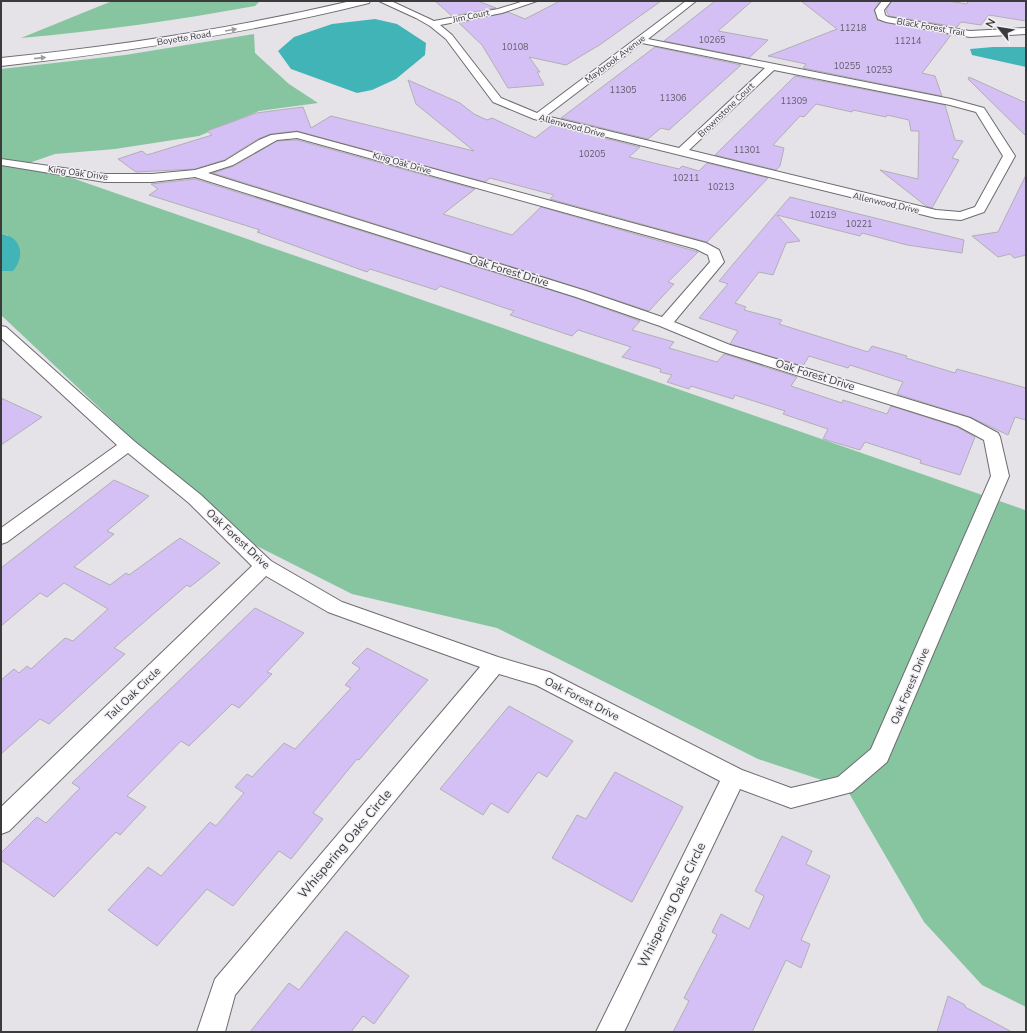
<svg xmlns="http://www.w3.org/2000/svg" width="1027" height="1033" font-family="'Nunito Sans',sans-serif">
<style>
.green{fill:#86c5a0}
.water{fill:#41b4b8}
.building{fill:#d5c0f5;stroke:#b1afb4}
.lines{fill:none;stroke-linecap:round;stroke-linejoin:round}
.minor-casing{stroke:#6d6c70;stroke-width:2}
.secondary-casing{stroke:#6d6c70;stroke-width:2}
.minor{fill:#fff;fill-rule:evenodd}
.secondary{fill:#fff;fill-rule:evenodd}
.oneway{fill:#9d9d9e}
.labels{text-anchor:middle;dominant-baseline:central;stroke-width:3;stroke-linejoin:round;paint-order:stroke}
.far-street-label{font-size:9px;fill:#3b3b3c;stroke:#f2f0f5}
.number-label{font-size:9px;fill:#625c6a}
.street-label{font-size:11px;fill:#3b3b3c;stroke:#f2f0f5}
.near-street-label{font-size:13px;fill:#3b3b3c;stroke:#f2f0f5}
</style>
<rect width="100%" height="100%" fill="#e5e3e7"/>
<g class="green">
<path d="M112,1H260L255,6C178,20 100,31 21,38Z"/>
<path d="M254,34L255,53L289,84L318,103L259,111L199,136L115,149L55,154L29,163L1025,510L1026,1007L982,985L924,922L846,788L758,759L497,628L352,594L233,534L1,315V271L13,270L8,235L1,234V69L125,55Z"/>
</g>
<g class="water">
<path d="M375,19L397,24L426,43L425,55L396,79L372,90L357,93L291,69L278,51L294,37L332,24Z"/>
<path d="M993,47H1026V67L972,55L970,49Z"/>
<path d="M1,234C21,236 26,256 13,271H1Z"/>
</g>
<g class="building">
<path d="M435,1H478L496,8L452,16Z"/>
<path d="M560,1H661L601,44L566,65L529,57L540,72H537L544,85L508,88L482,45L459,23L508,12L525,19Z"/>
<path d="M715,1H752L718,31L768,40L749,58L664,41Z"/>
<path d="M801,1H880L874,10L877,20L951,35L922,73L935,76L942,96L803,68L806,64L768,56L837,29Z"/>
<path d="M892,1H948L967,4L968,1H1026V21L989,15L981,25L961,22L957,27L889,16L886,10Z"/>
<path d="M655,47L741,65L669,130L661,128L648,139L561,118Z"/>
<path d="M795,76L945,105L955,140L963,141L952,158L959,160L932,208L926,206L880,170L918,179L919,131H911L909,120L887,115L886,117L853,110L852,112L816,104L804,117L800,116L773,145L784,148L780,166L776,170L715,155Z"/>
<path d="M969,77L1026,103V136L968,79Z"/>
<path d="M408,80L460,103L474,114L487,120L492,118L535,138L552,125L640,147L629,157L679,169L682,166L699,171L707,163L768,178L707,242L550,199L554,195L490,178L485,182L297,131L270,134L258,139L224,160L195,169L136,172L118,159L142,151L147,155L212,135L207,131L256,113L303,107L311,128L331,116L474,151L416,104Z"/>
<path d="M297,140L475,189L443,214L512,235L541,207L698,252L668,282L674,284L649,311L586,290L213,173L234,166L277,141Z"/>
<path d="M1026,175V255L1014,258L1010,254L998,257L972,236L998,232Z"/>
<path d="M195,179L576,298L640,321L632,330L674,342L669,348L717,362L724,354L797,377L791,386L842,403L843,400L887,414L891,406L957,427L975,437L960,475L920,463L921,460L865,442L860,450L823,439L828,429L783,414L785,411L735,395L733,399L691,386L689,389L667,382L672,375L660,372L661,369L622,357L631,347L578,330L572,336L510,315L514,311L440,286L436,290L370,269L367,272L257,232L260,230L149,195L158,189L151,184Z"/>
<path d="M790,197L964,240L962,253L907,245L862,233L860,236L777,215L800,241L786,243L773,275L759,272L735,303L746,307L744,310L782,320L779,324L868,352L872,346L907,356L906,358L955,373L957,369L1026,388V420L1015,417L1008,435L970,417L897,394L903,382L850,365L848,368L809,356L803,366L730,344L738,331L699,318L728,284L719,281Z"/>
<path d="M1,398L42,417L1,445Z"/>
<path d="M114,480L149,496L107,531L114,534L74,567L110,585L126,573L129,575L180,538L220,563L190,587L187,585L114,648L125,654L49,724L40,719L1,754V680L14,669L19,673L27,666L31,669L65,638L73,641L108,609L64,583L47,597L40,593L1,626V568Z"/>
<path d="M255,608L304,633L267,672L272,674L239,708L232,704L189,746L181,741L127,796L146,807L120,835L116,832L54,897L1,860V853L37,817L46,823L80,788L72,783Z"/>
<path d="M367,648L428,680L359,760L357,759L313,813L323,819L291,859L279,851L233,906L207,889L157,946L108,910L148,867L161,876L210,822L216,826L244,793L235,787L247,774L252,777L284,743L295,749L351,688L345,685L360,668L352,663Z"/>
<path d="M509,706L573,741L547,777L538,772L508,813L491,803L483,815L440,789Z"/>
<path d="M615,772L683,807L632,902L552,858L577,815L586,819Z"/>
<path d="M782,836L812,851L806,864L830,876L801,940L810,944L801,968L786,960L752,1032H673L689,1001L684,998L717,935L712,932L721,914L749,929L764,896L755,891Z"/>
<path d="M346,931L409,976L374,1024L363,1016L351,1032H250L289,983L299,990Z"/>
<path d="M948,996L965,1005V1007L1012,1032H937Z"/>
</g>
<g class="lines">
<defs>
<g id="minor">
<path d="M379,1H391L434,21L498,9L524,1H537L502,13L440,25L452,35L501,98L537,113L686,1H696L648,39L951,99L984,108L1015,156L984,212L961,220L936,218L534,119L493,102L446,39L430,26L416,18ZM642,43L765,68L679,148L546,116ZM774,70L950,105L976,112L1003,156L975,207L960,212L936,210L689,150Z"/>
<path d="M882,1H891L884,10L885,15L888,17L970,31L1026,28V34L970,37L886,22L878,19L875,10Z"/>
<path d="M297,132L706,243L719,250L724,262L674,322L730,345L970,418L998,433L1000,437L1009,476L887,762L852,792L791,808L740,789L624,1032H596L720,781L536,685L499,674L235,995L225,1032H197L215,979L480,667L328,612L266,576L9,831L1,834V807L252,566L189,503L128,453L7,542L1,544V528L117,445L1,338V326L6,327L134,441L201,495L271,561L342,602L498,657L549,672L742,770L791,788L838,777L871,749L991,476L984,440L958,426L720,351L660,326L576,297L195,177L152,182H105L1,165V159L105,174H152L195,170L225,161L259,140L271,135ZM297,138L696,249L708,255L710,262L662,317L586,291L208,173L233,165L277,140Z"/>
</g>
<path id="secondary" d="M351,1H370L369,3C248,33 125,52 1,66V58C119,46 236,28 351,1Z"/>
</defs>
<use href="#minor" class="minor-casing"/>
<use href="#secondary" class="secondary-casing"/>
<use href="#minor" class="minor"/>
<use href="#secondary" class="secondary"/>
</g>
<defs><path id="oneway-solid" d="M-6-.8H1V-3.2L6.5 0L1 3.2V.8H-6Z"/></defs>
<g class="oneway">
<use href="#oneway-solid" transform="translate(231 30) rotate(-10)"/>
<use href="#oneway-solid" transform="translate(40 58) rotate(-6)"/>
</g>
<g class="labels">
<g class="far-street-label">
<text transform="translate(471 16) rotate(-12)">Jim Court</text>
<text transform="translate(931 27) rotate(10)">Black Forest Trail</text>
<text transform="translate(184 38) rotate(-9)">Boyette Road</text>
<text transform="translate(615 59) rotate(-37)">Maybrook Avenue</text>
<text transform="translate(726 110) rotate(-44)">Brownstone Court</text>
<text transform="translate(572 126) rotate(15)">Allenwood Drive</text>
<text transform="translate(402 163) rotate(16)">King Oak Drive</text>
<text transform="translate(78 173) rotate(8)">King Oak Drive</text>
<text transform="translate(886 203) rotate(13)">Allenwood Drive</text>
</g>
<g class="number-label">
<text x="853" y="28">11218</text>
<text x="712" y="40">10265</text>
<text x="908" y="41">11214</text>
<text x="515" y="47">10108</text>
<text x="847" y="66">10255</text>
<text x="879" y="70">10253</text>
<text x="623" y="90">11305</text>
<text x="673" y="98">11306</text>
<text x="794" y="101">11309</text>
<text x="747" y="150">11301</text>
<text x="592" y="154">10205</text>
<text x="686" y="178">10211</text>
<text x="721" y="187">10213</text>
<text x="823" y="215">10219</text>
<text x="859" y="224">10221</text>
</g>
<g class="street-label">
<text transform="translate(509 271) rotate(17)">Oak Forest Drive</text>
<text transform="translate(815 375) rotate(17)">Oak Forest Drive</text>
<text transform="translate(238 539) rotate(43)">Oak Forest Drive</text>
<text transform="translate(910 686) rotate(-67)">Oak Forest Drive</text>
<text transform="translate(133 694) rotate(-44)">Tall Oak Circle</text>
<text transform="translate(582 699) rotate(27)">Oak Forest Drive</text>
</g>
<g class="near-street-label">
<text transform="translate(345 844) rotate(-50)">Whispering Oaks Circle</text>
<text transform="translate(672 905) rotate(-64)">Whispering Oaks Circle</text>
</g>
</g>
<rect width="1027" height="1033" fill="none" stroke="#3b3b3c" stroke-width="4"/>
<g transform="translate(999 28) rotate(300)" stroke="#f2f0f5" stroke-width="3" paint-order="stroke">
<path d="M0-3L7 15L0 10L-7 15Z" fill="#3b3b3c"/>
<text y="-6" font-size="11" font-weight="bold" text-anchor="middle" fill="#3b3b3c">N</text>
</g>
</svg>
